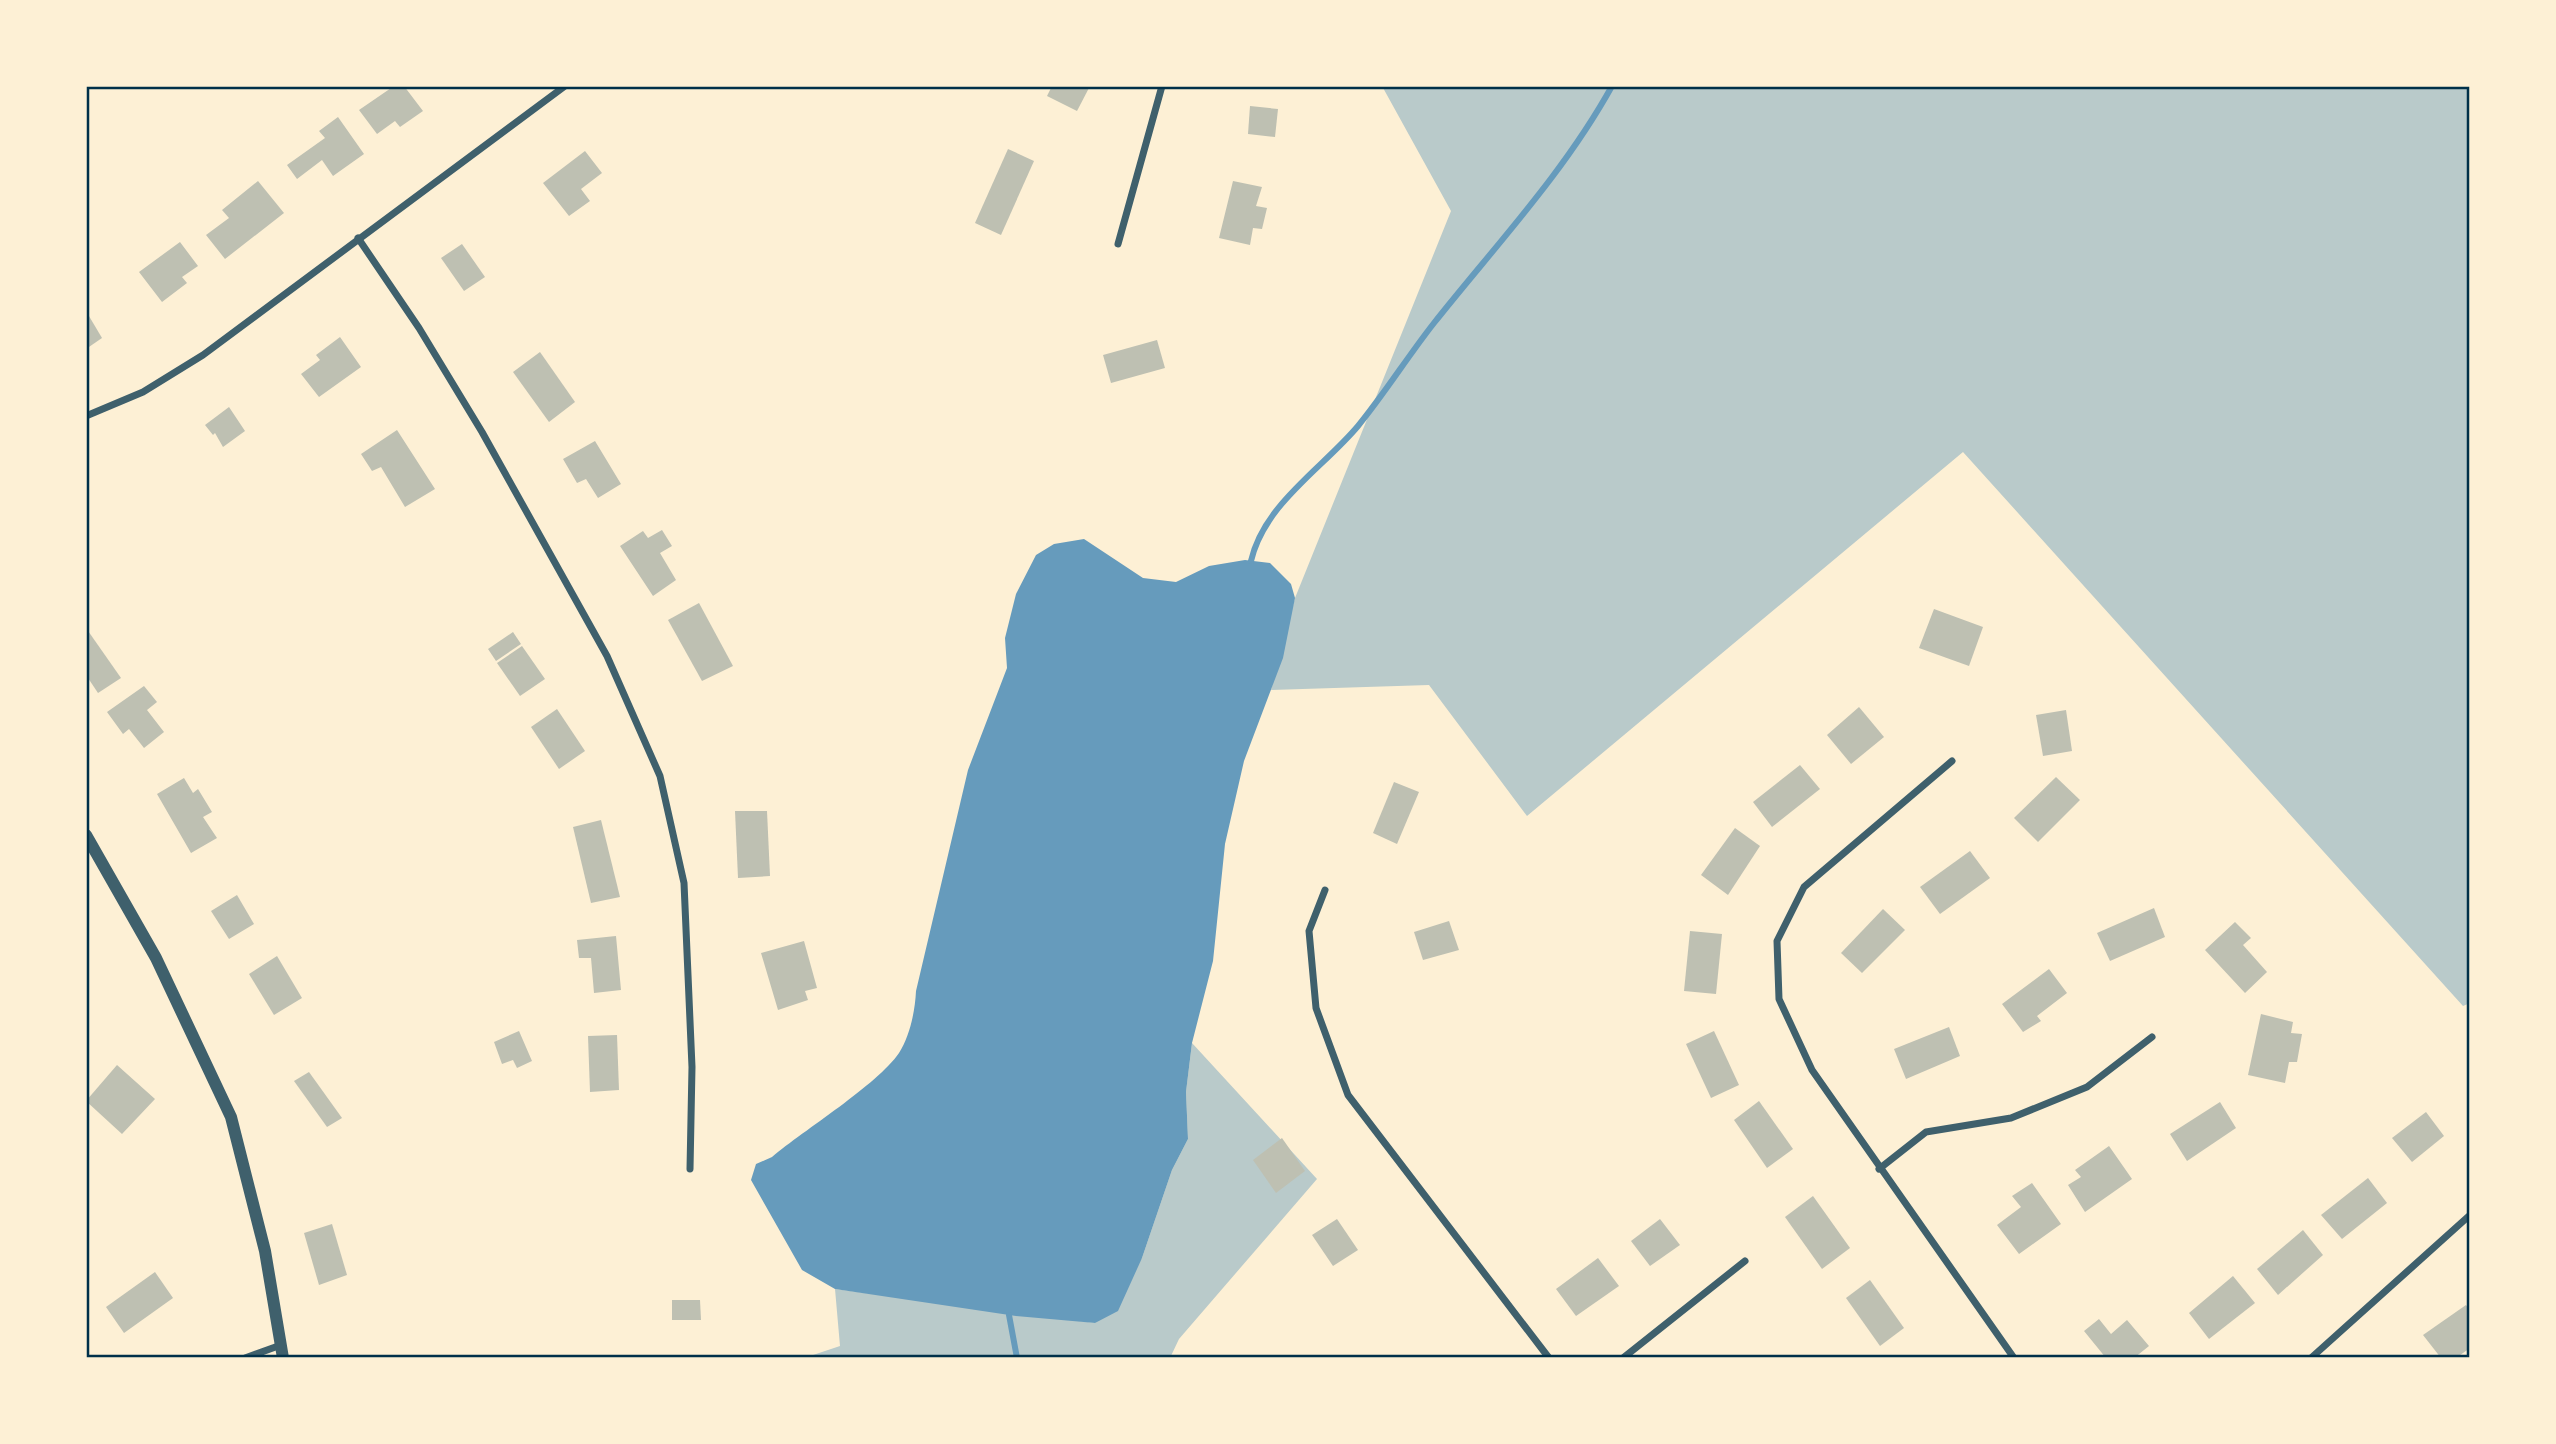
<svg xmlns="http://www.w3.org/2000/svg" width="2556" height="1444" font-family="Raleway,sans-serif">
<style>
.green{fill:#b9caca}
.water{fill:#669bbc}
.lines{fill:none;stroke-linecap:round;stroke-linejoin:round}
.stream{stroke:#669bbc;stroke-width:6}
.building{fill:#bec0b2}
.minor{stroke:#3f606c;stroke-width:7}
.tertiary{stroke:#3f606c;stroke-width:12}
.neatline{fill:none;stroke:#003049;stroke-width:2.5}
</style>
<rect width="100%" height="100%" fill="#fdf0d5"/>
<g class="green">
<path d="M1382,86H2470V1003L2463,1006L1963,452L1527,816L1429,685L1271,690L1295,598L1451,211Z"/>
<path d="M1192,1043L1317,1179L1179,1339L1170,1358H804L840,1346L835,1289L1095,1323L1142,1258L1172,1170L1188,1139L1186,1092Z"/>
</g>
<path class="water" d="M1084,539L1143,578L1176,582L1209,566L1245,560L1270,563L1291,584L1295,598L1283,658L1244,761L1225,844L1213,961L1192,1043L1186,1092L1188,1139L1172,1170L1142,1258L1118,1311L1095,1323L1016,1316L835,1289L802,1270L751,1180L756,1164L772,1157C804,1130 877,1085 899,1053C910,1036 915,1011 916,991L968,770L1007,668L1005,638L1016,594L1036,555L1054,544Z"/>
<g class="lines">
<g class="stream">
<path d="M1251,561C1264,504 1323,468 1358,426C1385,393 1408,356 1434,323C1495,246 1564,173 1612,86"/>
<path d="M1009,1315L1017,1358"/>
</g>
</g>
<g class="building">
<path d="M394,86H404L423,111L400,127L395,121L377,134L359,110Z"/>
<path d="M1052,86H1090L1077,111L1047,96Z"/>
<path d="M1250,106L1278,109L1275,137L1248,134Z"/>
<path d="M338,117L364,154L333,176L322,160L297,179L287,165L325,138L319,131Z"/>
<path d="M1008,149L1034,161L1001,235L975,223Z"/>
<path d="M585,151L602,173L581,189L590,201L569,216L543,183Z"/>
<path d="M258,181L284,213L225,259L206,235L229,218L222,210Z"/>
<path d="M1233,181L1262,187L1256,206L1267,208L1262,229L1253,228L1250,245L1219,238Z"/>
<path d="M180,242L198,266L182,277L187,283L162,302L139,272Z"/>
<path d="M462,244L485,277L464,291L441,258Z"/>
<path d="M86,311L102,338L86,349Z"/>
<path d="M340,337L361,367L319,397L301,374L320,360L316,355Z"/>
<path d="M1157,340L1165,368L1111,383L1103,355Z"/>
<path d="M540,352L575,402L549,422L513,372Z"/>
<path d="M229,407L245,431L223,447L215,433L213,435L205,425Z"/>
<path d="M397,430L435,489L405,507L381,467L372,471L361,454Z"/>
<path d="M595,441L621,484L598,498L586,479L577,483L563,459Z"/>
<path d="M662,530L672,546L660,553L676,580L653,596L620,546L643,531L648,538Z"/>
<path d="M699,603L733,666L702,681L668,620Z"/>
<path d="M1934,609L1983,627L1969,666L1919,648Z"/>
<path d="M86,628L121,678L98,693L86,675Z"/>
<path d="M513,632L521,644L496,661L488,649Z"/>
<path d="M522,646L545,679L520,696L497,663Z"/>
<path d="M144,686L157,702L147,710L164,732L144,748L129,729L123,734L107,712Z"/>
<path d="M1859,707L1884,737L1851,764L1827,735Z"/>
<path d="M557,709L585,751L559,769L531,727Z"/>
<path d="M2066,710L2072,751L2043,756L2036,715Z"/>
<path d="M1800,765L1820,789L1772,827L1753,802Z"/>
<path d="M2056,777L2080,800L2038,842L2014,818Z"/>
<path d="M184,778L193,793L198,789L212,812L203,817L217,838L191,853L157,794Z"/>
<path d="M1394,782L1419,792L1397,844L1373,833Z"/>
<path d="M735,811H767L770,876L738,878Z"/>
<path d="M601,820L620,897L591,903L573,827Z"/>
<path d="M1735,828L1760,846L1728,895L1701,875Z"/>
<path d="M1970,851L1990,878L1940,914L1920,887Z"/>
<path d="M237,895L254,924L229,939L211,911Z"/>
<path d="M2154,908L2165,937L2110,961L2097,933Z"/>
<path d="M1883,909L1905,930L1862,973L1841,953Z"/>
<path d="M1449,921L1459,950L1423,960L1414,932Z"/>
<path d="M2235,922L2251,938L2243,945L2267,972L2245,993L2205,950Z"/>
<path d="M1690,931L1722,934L1716,994L1684,991Z"/>
<path d="M616,936L621,990L594,993L591,958H579L577,940Z"/>
<path d="M804,941L817,988L805,991L808,1000L778,1010L761,953Z"/>
<path d="M277,956L302,998L274,1015L249,974Z"/>
<path d="M2049,969L2067,993L2037,1016L2041,1021L2023,1032L2002,1004Z"/>
<path d="M2261,1014L2293,1022L2291,1033L2302,1034L2297,1062H2289L2285,1083L2248,1075Z"/>
<path d="M1949,1027L1960,1056L1906,1079L1894,1049Z"/>
<path d="M519,1031L532,1061L517,1068L513,1060L502,1064L494,1042Z"/>
<path d="M1714,1031L1739,1085L1711,1098L1686,1044Z"/>
<path d="M617,1035L619,1090L590,1092L588,1036Z"/>
<path d="M117,1065L155,1099L122,1134L86,1101Z"/>
<path d="M309,1072L342,1118L327,1127L294,1081Z"/>
<path d="M1759,1101L1793,1149L1767,1168L1734,1120Z"/>
<path d="M2220,1102L2236,1128L2187,1161L2170,1134Z"/>
<path d="M2426,1112L2444,1136L2412,1162L2392,1138Z"/>
<path d="M1282,1138L1305,1171L1276,1193L1253,1160Z"/>
<path d="M2109,1146L2132,1179L2085,1212L2068,1185L2081,1177L2075,1170Z"/>
<path d="M2368,1178L2387,1203L2342,1239L2321,1215Z"/>
<path d="M2032,1183L2061,1224L2019,1254L1997,1225L2021,1207L2012,1196Z"/>
<path d="M1813,1196L1850,1248L1822,1269L1785,1217Z"/>
<path d="M1337,1219L1358,1250L1333,1266L1312,1235Z"/>
<path d="M1660,1219L1680,1245L1650,1266L1631,1241Z"/>
<path d="M332,1224L347,1275L319,1285L304,1233Z"/>
<path d="M2303,1230L2323,1255L2278,1295L2257,1269Z"/>
<path d="M1598,1258L1619,1286L1576,1316L1556,1289Z"/>
<path d="M155,1272L173,1298L124,1333L106,1307Z"/>
<path d="M2233,1276L2255,1303L2209,1339L2189,1313Z"/>
<path d="M1870,1280L1904,1328L1880,1346L1846,1298Z"/>
<path d="M672,1300H700L701,1320H672Z"/>
<path d="M2466,1305L2470,1311V1348L2456,1358H2441L2423,1335Z"/>
<path d="M2099,1319L2111,1334L2127,1320L2149,1346L2134,1358H2106L2084,1331Z"/>
</g>
<g class="lines">
<g class="minor">
<path d="M358,238L419,328L482,432L607,656L660,776L684,883L692,1067L690,1169"/>
<path d="M1118,244L1162,86"/>
<path d="M86,416L143,392L203,355L565,86"/>
<path d="M1952,761L1804,887L1777,941L1779,999L1812,1070L2014,1358"/>
<path d="M1325,890L1309,931L1316,1008L1348,1095L1549,1358"/>
<path d="M1879,1169L1926,1132L2011,1118L2087,1087L2152,1037"/>
<path d="M245,1358L281,1345"/>
<path d="M1623,1358L1745,1261"/>
<path d="M2311,1358L2470,1215"/>
</g>
<path class="tertiary" d="M86,835L156,958L231,1117L265,1251L283,1358"/>
</g>
<rect width="2556" height="1444" fill="none" stroke="#fdf0d5" stroke-width="175"/>
<rect x="88" y="88" width="2380" height="1268" class="neatline"/>
</svg>
